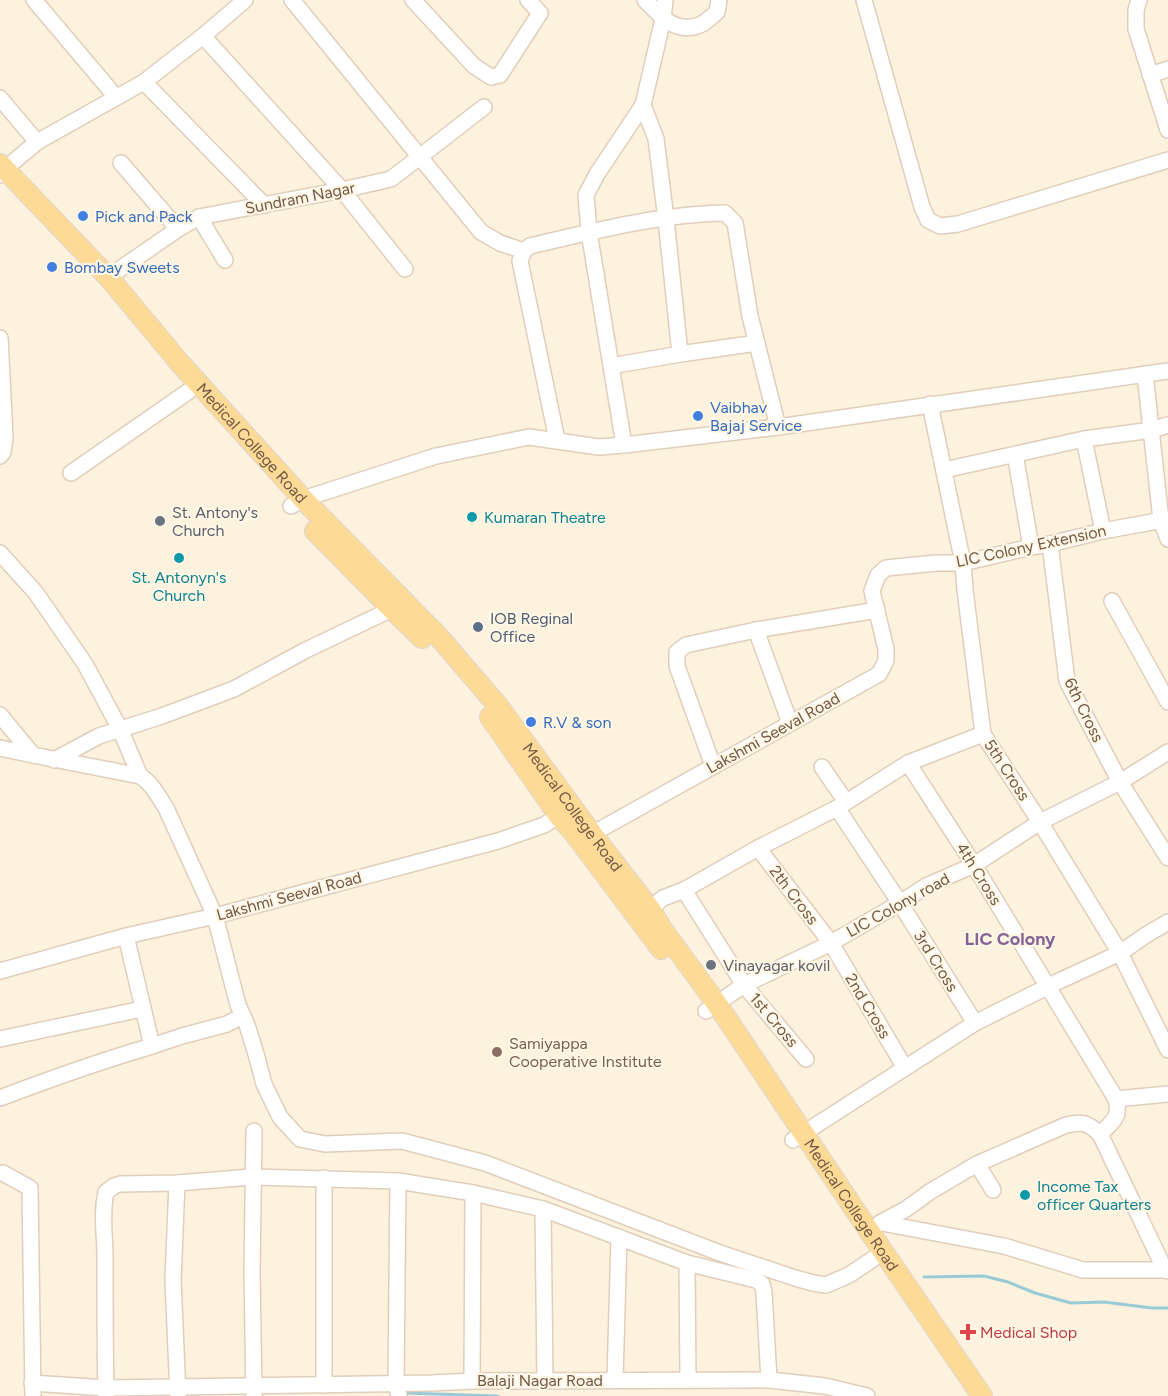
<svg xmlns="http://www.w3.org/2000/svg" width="1168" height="1396" font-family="Figtree,sans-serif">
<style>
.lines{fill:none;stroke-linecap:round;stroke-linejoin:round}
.stream{stroke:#99cbd7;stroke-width:3}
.minor-casing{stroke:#e0ceba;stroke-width:18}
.major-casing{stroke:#ddd7d3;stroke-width:22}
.minor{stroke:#fff;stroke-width:15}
.major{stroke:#fdda95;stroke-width:20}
.shop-dot{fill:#3f7fe0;stroke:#fff6e4;stroke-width:2}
.culture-dot{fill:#0f9aa8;stroke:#fff6e4;stroke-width:2}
.worship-dot{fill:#6b7280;stroke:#fff6e4;stroke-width:2}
.service-dot{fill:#5c6f8a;stroke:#fff6e4;stroke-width:2}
.education-dot{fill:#8d6e63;stroke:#fff6e4;stroke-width:2}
.health-dot{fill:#e0444e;stroke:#fff6e4;stroke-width:2}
.labels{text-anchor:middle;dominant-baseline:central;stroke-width:4.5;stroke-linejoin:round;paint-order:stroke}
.street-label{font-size:16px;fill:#725846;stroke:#fff6e4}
.shop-label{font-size:16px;fill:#366cbe;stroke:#fff6e4;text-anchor:start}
.worship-label{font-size:16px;fill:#5b616d;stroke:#fff6e4;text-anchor:start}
.culture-label{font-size:16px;fill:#0d838f;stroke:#fff6e4;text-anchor:start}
.service-label{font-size:16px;fill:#4e5e75;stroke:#fff6e4;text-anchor:start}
.education-label{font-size:16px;fill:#785e54;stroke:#fff6e4;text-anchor:start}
.health-label{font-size:16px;fill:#be3a42;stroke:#fff6e4;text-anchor:start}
.neighbourhood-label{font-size:18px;font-weight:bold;fill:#866296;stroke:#fff6e4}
</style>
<rect width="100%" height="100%" fill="#fcf2de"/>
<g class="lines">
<g class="stream">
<path d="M924,1277L984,1276L1008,1282L1035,1293L1071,1303L1104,1302L1152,1308H1168"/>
<path d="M405,1393L498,1396"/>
</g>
<defs>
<g id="minor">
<path d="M34,0L116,97"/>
<path d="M292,0L481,232L500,243L524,251"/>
<path d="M413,0L474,66L491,77L500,75L540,13L528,0"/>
<path d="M645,0C660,16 677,36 702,24C707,21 712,16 717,12L719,0"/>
<path d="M864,0L922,207L928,220L940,226L958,224L1168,160"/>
<path d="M1139,0L1136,10V29L1168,130"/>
<path d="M203,36L342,190L405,269"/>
<path d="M1150,75L1168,69"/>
<path d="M144,82L264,205"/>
<path d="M0,98L37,142"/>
<path d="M643,105L656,139L666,219L680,354"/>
<path d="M121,163L178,229"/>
<path d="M0,175L5,169L37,142L144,82L203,36L245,0"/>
<path d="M199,217L225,260"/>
<path d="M110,279L120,269L178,229L199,217L342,190L391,179L484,107"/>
<path d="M0,338L5,437L3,452L0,456"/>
<path d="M611,366L680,354L757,343"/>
<path d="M1145,374L1161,520L1168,539"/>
<path d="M930,404L963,563L965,590L983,734L1040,822L1120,953L1168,1050"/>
<path d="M1084,439L1103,531"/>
<path d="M557,440L520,261L524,251L530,246C593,231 661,214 725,213L735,223L750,316L778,427"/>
<path d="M624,445L589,232L586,195L597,174L643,105L663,19L665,0"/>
<path d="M1015,454L1031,547"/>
<path d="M944,470L1084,439L1152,430L1168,425"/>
<path d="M71,473L189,391"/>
<path d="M291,506L303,499L436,456L529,437L599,447L624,445L778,427L1168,371"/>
<path d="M1050,544L1067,681L1120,782L1168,858"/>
<path d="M0,553L36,593L85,664L120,729L140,776"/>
<path d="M1112,601L1168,702"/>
<path d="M756,630L790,723"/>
<path d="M0,715L33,755L0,748"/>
<path d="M33,755L140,776C152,783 158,796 166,808L215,916L238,1005L247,1025L256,1054L264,1084L280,1117L300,1139L325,1144L402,1141L485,1163L720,1253L795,1278L813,1283L826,1285L849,1275L873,1259"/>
<path d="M54,760L99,736L162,716L234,689L306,650L392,609"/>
<path d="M908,763L974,865L1116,1099C1121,1118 1112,1122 1100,1134"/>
<path d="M713,766L677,666V652L686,645L756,630L877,610"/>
<path d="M822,767L846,802"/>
<path d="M837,808L900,903L975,1023"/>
<path d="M592,834L879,674L886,661V649L872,591L878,575L886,568L936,563H963L1031,547L1050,544L1103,531L1168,519"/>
<path d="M758,848L831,943L905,1068"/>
<path d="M684,890L744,985L806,1059"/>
<path d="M650,909L663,898L684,890L758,848L837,808L908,763L983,734"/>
<path d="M0,971L126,936L215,916L498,841L544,825L567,810"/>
<path d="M706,1011L744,985L831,943L900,903L926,886L974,865L1040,822L1120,782L1168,752"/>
<path d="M0,1039L142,1009"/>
<path d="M152,1046L182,1036L227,1024L242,1016"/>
<path d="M0,1098C50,1079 101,1061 152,1046L126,936"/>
<path d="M1116,1099L1168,1094"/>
<path d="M793,1140L975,1023L1057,982L1120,953L1146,935L1168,922"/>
<path d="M977,1164L1066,1125C1082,1121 1088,1123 1100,1134L1165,1270"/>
<path d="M3,1173L30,1188L33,1396"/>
<path d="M324,1178V1385"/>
<path d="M398,1181L396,1384L399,1396"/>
<path d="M177,1183L173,1280L178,1396"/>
<path d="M543,1209L545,1380"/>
<path d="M880,1223L906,1209L931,1191L977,1164L993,1190"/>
<path d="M882,1223L1004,1246L1083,1270H1165L1168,1271"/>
<path d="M687,1263L688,1380"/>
<path d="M615,1380L619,1237"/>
<path d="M472,1381L473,1193"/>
<path d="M32,1383L106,1388L177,1387L432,1383L472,1381L769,1380L825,1386L867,1396"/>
<path d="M254,1395L252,1272L254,1131"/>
<path d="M106,1396C105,1350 105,1303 105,1257C105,1235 101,1214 106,1192L114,1186L120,1184L177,1183L252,1177L398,1181L473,1193L543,1209L687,1263L756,1280L762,1284L764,1292L769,1380"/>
</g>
<g id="major">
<path id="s1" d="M0,164L110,279L179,362L303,499L438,636L499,707L592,834L650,909L662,929L717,1004L867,1228L982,1396"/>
<path d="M315,531L392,609L422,638"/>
<path d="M490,717L559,816L574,833L661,949"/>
</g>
</defs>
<use href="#minor" class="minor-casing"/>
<use href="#major" class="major-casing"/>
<use href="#minor" class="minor"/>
<use href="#major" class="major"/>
</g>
<g class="shop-dot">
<circle cx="83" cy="216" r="6"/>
<circle cx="52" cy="267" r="6"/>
<circle cx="698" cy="416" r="6"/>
<circle cx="531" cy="722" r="6"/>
</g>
<g class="culture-dot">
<circle cx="472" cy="517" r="6"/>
<circle cx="179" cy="558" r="6"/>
<circle cx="1025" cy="1195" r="6"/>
</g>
<g class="worship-dot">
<circle cx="160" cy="521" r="6"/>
<circle cx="711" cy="965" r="6"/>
</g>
<circle class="service-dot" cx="478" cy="627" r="6"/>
<circle class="education-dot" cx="497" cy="1052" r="6"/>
<path class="health-dot" d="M965 1323h6v6h6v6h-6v6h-6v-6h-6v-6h6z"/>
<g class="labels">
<g class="street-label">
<text transform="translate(300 198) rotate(-11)">Sundram Nagar</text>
<text stroke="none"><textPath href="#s1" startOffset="376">Medical College Road</textPath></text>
<text transform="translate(1031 546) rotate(-12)">LIC Colony Extension</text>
<text transform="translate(1084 710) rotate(64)">6th Cross</text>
<text transform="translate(773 733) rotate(-29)">Lakshmi Seeval Road</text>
<text transform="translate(1007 770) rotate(57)">5th Cross</text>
<text stroke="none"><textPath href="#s1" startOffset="862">Medical College Road</textPath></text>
<text transform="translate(979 874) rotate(58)">4th Cross</text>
<text transform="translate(794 895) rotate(53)">2th Cross</text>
<text transform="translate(289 896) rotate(-15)">Lakshmi Seeval Road</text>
<text transform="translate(898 905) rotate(-29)">LIC Colony road</text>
<text transform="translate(936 961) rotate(58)">3rd Cross</text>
<text transform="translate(868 1006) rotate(59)">2nd Cross</text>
<text transform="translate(774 1020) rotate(50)">1st Cross</text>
<text stroke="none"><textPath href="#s1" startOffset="1348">Medical College Road</textPath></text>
<text x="540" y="1380">Balaji Nagar Road</text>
</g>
<g class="shop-label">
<text x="95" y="216">Pick and Pack</text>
<text x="64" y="267">Bombay Sweets</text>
<text x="710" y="407">Vaibhav<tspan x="710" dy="18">Bajaj Service</tspan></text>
<text x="543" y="722">R.V &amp; son</text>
</g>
<g class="worship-label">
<text x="172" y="512">St. Antony's<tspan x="172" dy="18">Church</tspan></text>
<text x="723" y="965">Vinayagar kovil</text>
</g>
<g class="culture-label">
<text x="484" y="517">Kumaran Theatre</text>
<text x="179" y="577" text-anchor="middle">St. Antonyn's<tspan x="179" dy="18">Church</tspan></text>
<text x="1037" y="1186">Income Tax<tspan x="1037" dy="18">officer Quarters</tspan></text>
</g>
<g class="service-label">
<text x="490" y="618">IOB Reginal<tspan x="490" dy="18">Office</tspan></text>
</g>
<g class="education-label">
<text x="509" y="1043">Samiyappa<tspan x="509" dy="18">Cooperative Institute</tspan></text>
</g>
<g class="health-label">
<text x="980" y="1332">Medical Shop</text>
</g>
<g class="neighbourhood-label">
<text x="1010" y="939">LIC Colony</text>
</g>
</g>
</svg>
